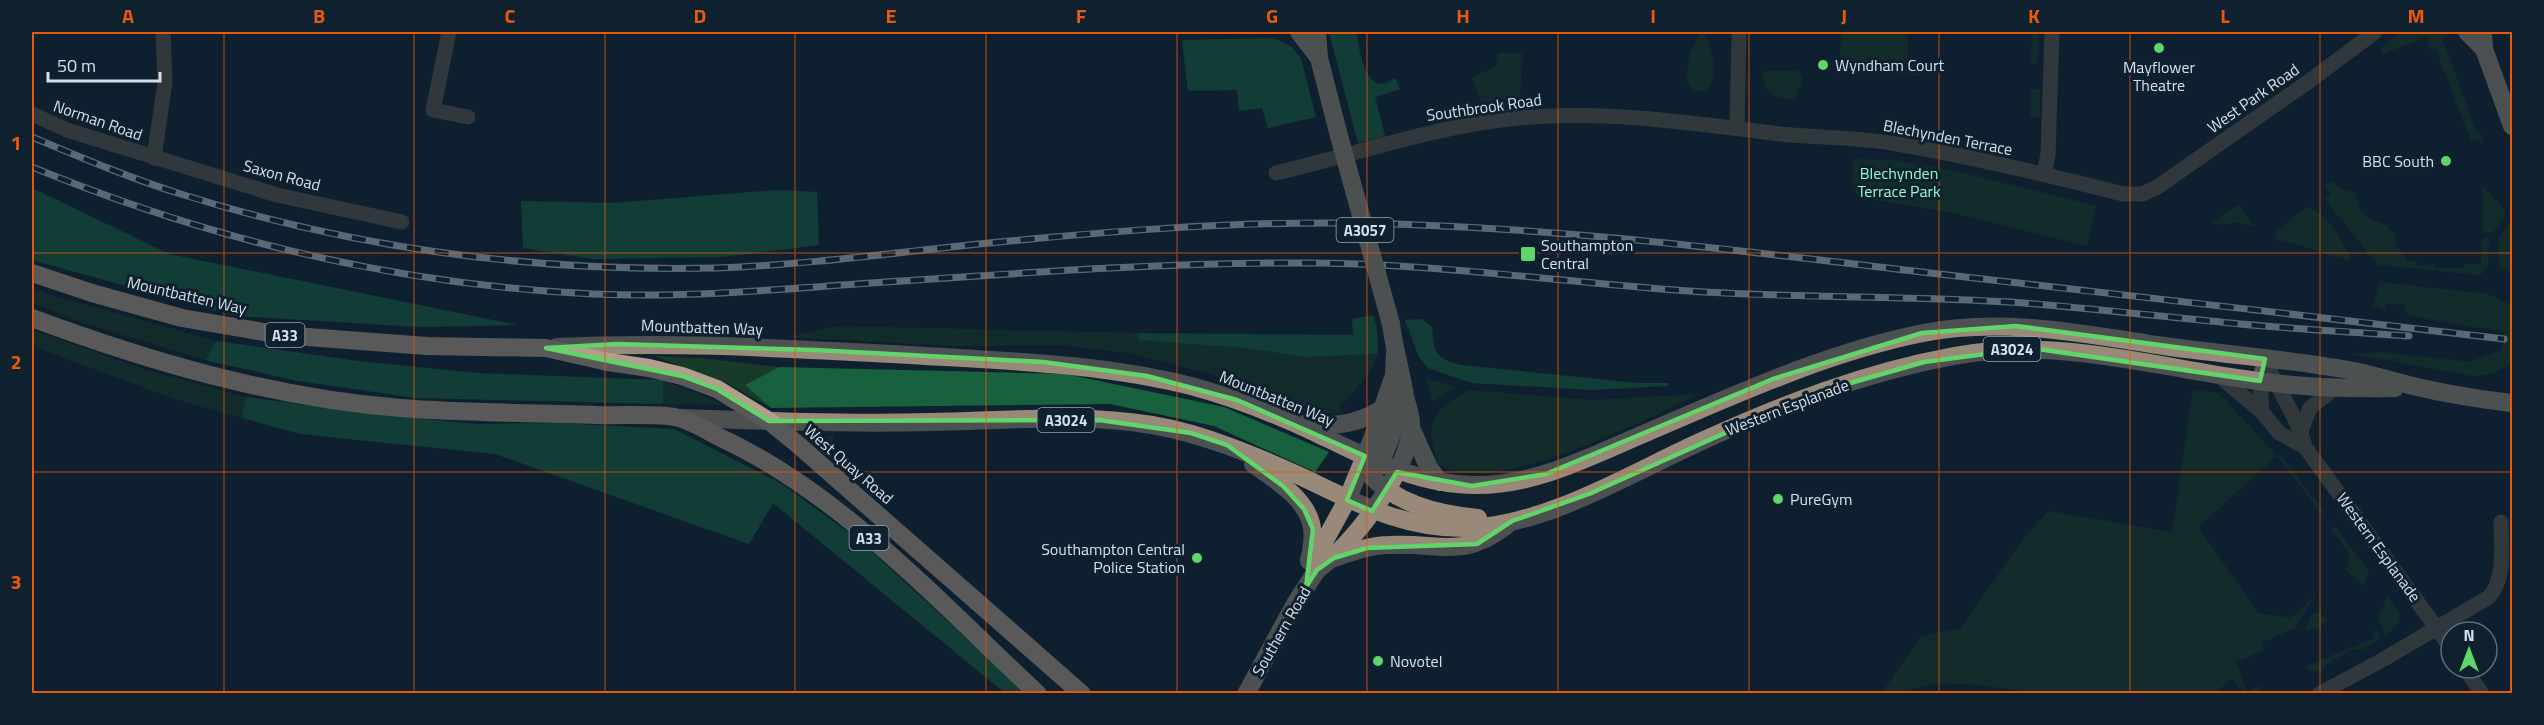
<svg xmlns="http://www.w3.org/2000/svg" width="2544" height="725" font-family="'Titillium Web',sans-serif">
<style>
.green{fill:#173b28}
.forest{fill:#18613f}
.lines{fill:none;stroke-linecap:round;stroke-linejoin:round}
.minor{stroke:#5c544c;stroke-width:15}
.major{stroke:#998979;stroke-width:18}
.highway{stroke:#b19e8b;stroke-width:18}
.rail-casing{stroke:#b6c2cc;stroke-width:7}
.rail{stroke:#0f212f;stroke-width:4.5;stroke-dasharray:14;stroke-linecap:butt}
.major-bridge{stroke:#998979;stroke-width:18}
.marked{fill:none;stroke:#61d46a;stroke-width:4.5;stroke-linejoin:round}
.grid{fill:none;stroke:#e8590c;stroke-width:1.5;stroke-opacity:0.55}
.poi-dot{fill:#61d46a;stroke:#0f212f;stroke-width:2}
.labels{text-anchor:middle;dominant-baseline:central;stroke-width:6;stroke-linejoin:round;paint-order:stroke}
.shield{fill:#0f212f;stroke:#9aa7b2;stroke-width:1.5}
.shield-label{font-size:15px;font-weight:bold;fill:#d5e0ea}
.poi-label{font-size:16px;fill:#d5e0ea;stroke:#0f212f;text-anchor:start}
.street-label{font-size:16px;fill:#d5e0ea;stroke:#0f212f}
.park-label{font-size:16px;fill:#99fbc4;stroke:#0f212f}
.neatline{fill:none;stroke:#e8590c;stroke-width:2}
.grid-label{font-size:20px;text-anchor:middle;font-weight:bold;fill:#e8590c}
</style>
<rect width="100%" height="100%" fill="#0f212f"/>
<g class="green">
<path d="M1700,32H1704C1712,50 1720,74 1706,91H1694L1686,81L1689,57Z"/>
<path d="M1841,32H1908V59L1924,60V75L1840,74Z"/>
<path d="M2032,32H2039L2038,64H2031Z"/>
<path d="M2402,32H2447L2449,35L2442,38L2476,131L2482,136L2483,143L2475,139L2471,140L2436,49L2431,51L2426,37L2382,54L2380,48Z"/>
<path d="M1498,53H1522L1520,104L1486,112L1472,79L1475,75L1496,67Z"/>
<path d="M1763,71H1798L1802,79L1801,86L1797,87L1796,99C1775,99 1763,95 1763,71Z"/>
<path d="M2031,89H2040V117H2030Z"/>
<path d="M1854,159L1895,160L1959,172L2096,206L2087,246L1954,213L1858,197L1852,185Z"/>
<path d="M2332,181L2340,188L2354,192L2360,209L2366,217L2386,225L2395,235L2396,246L2408,261H2417V265L2434,264L2435,268H2464V264H2481L2482,237H2489L2488,267L2480,275L2378,265L2325,199L2331,194L2325,185Z"/>
<path d="M2482,185L2505,210V217L2493,232H2482Z"/>
<path d="M2238,204L2255,227L2238,222L2218,225L2212,223Z"/>
<path d="M2307,207C2331,216 2339,237 2351,258L2349,261L2293,243L2277,240L2274,233Z"/>
<path d="M2512,220V274L2498,266V240Z"/>
<path d="M2379,282L2488,294L2511,305L2512,364L2492,374L2474,376L2352,354L2381,352L2469,362L2502,350L2503,332L2410,316L2405,311V305L2386,304L2385,310L2373,306Z"/>
<path d="M32,287L47,294L217,341L205,360L81,322L32,303Z"/>
<path d="M839,326L1139,333V339L1245,348L1305,357L1378,354C1371,372 1354,394 1339,406L1344,414L1315,413L1265,391L1203,372L1128,353L1059,345L955,346L787,337Z"/>
<path d="M32,330L143,369L246,397L242,418L175,399L32,346Z"/>
<path d="M654,356L700,358L779,367L745,385L771,408L729,384Z"/>
<path d="M1426,378L1456,387L1433,401Z"/>
<path d="M663,380L725,405L663,404Z"/>
<path d="M2193,389L2220,394L2277,456L2280,454L2324,512L2322,514L2277,456L2198,527L2258,613L2291,618L2317,594L2295,628L2261,643L2263,650L2236,662L2247,691L2260,686L2263,693L2242,692L2233,678L2213,694L2036,693L1980,685L1934,683L1901,693H1882L1921,636L1960,629L2024,538L2049,511L2172,532Z"/>
<path d="M1469,390L1591,400L1699,394C1648,418 1478,507 1432,459L1436,456C1423,419 1439,407 1469,390Z"/>
<path d="M802,436H834L828,458Z"/>
<path d="M2335,526L2369,572L2363,585L2345,569L2348,565L2350,554L2331,529Z"/>
<path d="M2388,596C2401,614 2407,621 2385,635L2378,618Z"/>
<path d="M2319,612L2327,620L2317,629L2304,630L2312,615Z"/>
<path d="M2376,630L2380,639L2364,649L2350,650L2326,665L2322,672L2308,670L2306,666L2375,638L2373,631Z"/>
</g>
<g class="forest">
<path d="M1329,32H1356C1359,45 1363,85 1382,84C1386,83 1392,80 1395,78L1400,89L1375,97L1385,136L1358,143Z"/>
<path d="M1274,38L1292,47L1301,59L1316,117L1268,128L1262,108L1239,111L1237,90L1188,91L1182,40Z"/>
<path d="M32,188L169,254L517,325L421,327L235,316L32,260Z"/>
<path d="M777,190L817,192L819,245L721,257L593,259L523,248L521,201L613,203Z"/>
<path d="M1373,315L1377,328L1378,354L1305,357L1245,348L1139,340V333L1353,335L1352,319Z"/>
<path d="M1421,319L1432,327C1434,352 1434,358 1461,365L1638,383H1669L1668,386L1592,390L1472,383L1428,368L1419,357L1405,320Z"/>
<path d="M217,341L358,361L477,373L663,380V404L416,398L298,381L205,360Z"/>
<path d="M779,367L1066,374L1224,407L1329,452L1315,472L1214,426L1110,404L771,408L745,385Z"/>
<path d="M246,397L364,413L476,424L556,423L674,429L782,484L860,541L983,654L1031,693H1005L773,503L749,544L495,454L300,434L242,418Z"/>
</g>
<g class="lines">
<g class="minor">
<path d="M449,32L433,110L468,117"/>
<path d="M32,114L67,130L277,195L402,222"/>
<path d="M1737,128L1739,32"/>
<path d="M154,158L165,82L163,32"/>
<path d="M1276,173C1357,154 1435,126 1518,118C1606,110 1693,123 1780,134C1819,138 1859,137 1897,144C1973,157 2049,175 2123,194H2142L2156,188L2308,82L2375,32"/>
<path d="M2044,174L2048,154L2052,32"/>
<path d="M2265,359C2276,389 2298,416 2305,447L2451,648"/>
<path d="M2217,374L2262,412L2279,433L2305,447"/>
<path d="M2262,412L2260,381L2262,370"/>
<path d="M2301,431L2310,408L2335,388"/>
<path d="M2465,668L2482,694"/>
<path d="M2319,694L2384,659L2489,597C2506,578 2501,546 2501,522"/>
</g>
<g class="major">
<path d="M1299,32L1319,58"/>
<path d="M1317,32L1319,58L1339,136"/>
<path d="M2467,32L2484,49"/>
<path d="M2483,32L2484,49L2512,126"/>
<path d="M557,347C674,341 793,349 910,355C1005,361 1099,363 1191,386C1233,397 1275,414 1314,432C1366,457 1416,485 1475,485C1536,486 1593,455 1648,432C1737,394 1828,352 1923,333C2004,317 2084,334 2164,346C2227,355 2291,359 2354,371C2374,375 2393,381 2413,386C2446,394 2479,399 2512,403"/>
<path d="M681,418C764,421 847,424 930,422C1003,421 1079,413 1152,425C1204,434 1254,455 1302,477C1359,504 1405,530 1470,528C1549,524 1631,473 1702,441C1783,404 1866,372 1954,356C2051,337 2148,365 2244,379C2294,387 2345,389 2395,388"/>
<path d="M1304,424C1335,426 1354,426 1382,409"/>
<path d="M1411,428L1429,468L1440,482"/>
<path d="M1365,456L1367,472C1396,504 1436,514 1478,518"/>
<path d="M1253,464C1275,480 1308,499 1312,528C1314,539 1311,551 1309,561"/>
<path d="M1374,472C1390,449 1394,422 1405,397"/>
<path d="M1334,558C1352,552 1371,545 1389,545C1439,542 1462,560 1506,526"/>
<path d="M1317,570C1353,545 1408,472 1411,427C1412,416 1407,406 1405,396C1401,371 1394,348 1391,324"/>
<path d="M1246,694L1295,604L1317,570L1324,542L1347,500L1372,439L1394,375L1395,354"/>
</g>
<g class="highway">
<path d="M32,273L92,293L182,318L281,335L427,346L546,348L608,362L649,368L682,376L717,389L769,421L796,443L1082,694"/>
<path d="M32,318C150,362 274,398 401,408C466,413 532,413 597,415C620,416 654,413 675,417C690,420 707,431 721,438C842,494 941,604 1038,694"/>
</g>
<defs>
<g id="rail">
<path d="M32,137C82,158 132,179 184,195C357,249 536,272 716,268C804,265 892,253 979,244C1100,232 1221,222 1342,223C1539,225 1735,250 1930,273C2121,295 2313,316 2504,339"/>
<path d="M32,167C211,240 399,285 593,294C681,298 769,290 857,284C1009,274 1162,262 1315,263C1435,264 1555,281 1675,290C1791,299 1908,295 2024,303C2097,309 2168,317 2240,324C2296,329 2353,332 2409,336"/>
</g>
</defs>
<use href="#rail" class="rail-casing"/>
<use href="#rail" class="rail"/>
<path class="major-bridge" d="M1339,136L1391,324"/>
</g>
<path d="M0 0H2544V725H0ZM2016,326L2265,359L2260,381L2031,348L1924,362L1812,394L1589,494L1512,521L1477,544L1367,548L1334,558L1317,570L1306,587L1313,529L1304,509L1283,486L1227,445L1191,433L1099,420L769,421L717,389L682,376L546,348L617,344L815,350L1043,362L1147,376L1237,400L1365,456L1347,500L1372,511L1397,472L1472,486L1546,474L1773,379L1922,333Z" fill="#0f212f" fill-opacity=".55" fill-rule="evenodd"/>
<path class="marked" d="M2016,326L2265,359L2260,381L2031,348L1924,362L1812,394L1589,494L1512,521L1477,544L1367,548L1334,558L1317,570L1306,587L1313,529L1304,509L1283,486L1227,445L1191,433L1099,420L769,421L717,389L682,376L546,348L617,344L815,350L1043,362L1147,376L1237,400L1365,456L1347,500L1372,511L1397,472L1472,486L1546,474L1773,379L1922,333Z"/>
<path class="grid" d="M224,32V694M414,32V694M605,32V694M795,32V694M986,32V694M1177,32V694M1367,32V694M1558,32V694M1749,32V694M1939,32V694M2130,32V694M2320,32V694M32,253H2512M32,472H2512"/>
<g class="poi-dot">
<circle cx="2159" cy="48" r="6"/>
<circle cx="1823" cy="65" r="6"/>
<circle cx="2446" cy="161" r="6"/>
<rect x="1520" y="246" width="16" height="16" rx="3"/>
<circle cx="1778" cy="499" r="6"/>
<circle cx="1197" cy="558" r="6"/>
<circle cx="1378" cy="661" r="6"/>
</g>
<g class="labels">
<g class="shield">
<rect x="1336.5" y="218" width="57" height="24" rx="4.5"/>
<rect x="265.5" y="323" width="39" height="24" rx="4.5"/>
<rect x="1983.5" y="337" width="57" height="24" rx="4.5"/>
<rect x="1037.5" y="408" width="57" height="24" rx="4.5"/>
<rect x="849.5" y="526" width="39" height="24" rx="4.5"/>
</g>
<g class="shield-label">
<text x="1365" y="230">A3057</text>
<text x="285" y="335">A33</text>
<text x="2012" y="349">A3024</text>
<text x="1066" y="420">A3024</text>
<text x="869" y="538">A33</text>
</g>
<g class="poi-label">
<text x="1835" y="65">Wyndham Court</text>
<text x="2159" y="67" text-anchor="middle">Mayflower<tspan x="2159" dy="18">Theatre</tspan></text>
<text x="2434" y="161" text-anchor="end">BBC South</text>
<text x="1541" y="245">Southampton<tspan x="1541" dy="18">Central</tspan></text>
<text x="1790" y="499">PureGym</text>
<text x="1185" y="549" text-anchor="end">Southampton Central<tspan x="1185" dy="18">Police Station</tspan></text>
<text x="1390" y="661">Novotel</text>
</g>
<g class="street-label">
<text transform="translate(2253 98) rotate(-35)">West Park Road</text>
<text transform="translate(1484 107) rotate(-8)">Southbrook Road</text>
<text transform="translate(98 120) rotate(19)">Norman Road</text>
<text transform="translate(1948 137) rotate(11)">Blechynden Terrace</text>
<text transform="translate(282 175) rotate(15)">Saxon Road</text>
<text transform="translate(187 295) rotate(13)">Mountbatten Way</text>
<text transform="translate(702 327) rotate(2)">Mountbatten Way</text>
<text transform="translate(1277 398) rotate(22)">Mountbatten Way</text>
<text transform="translate(1787 407) rotate(-21)">Western Esplanade</text>
<text transform="translate(849 464) rotate(41)">West Quay Road</text>
<text transform="translate(2379 547) rotate(54)">Western Esplanade</text>
<text transform="translate(1281 631) rotate(-60)">Southern Road</text>
</g>
<g class="park-label">
<text x="1899" y="173">Blechynden<tspan x="1899" dy="18">Terrace Park</tspan></text>
</g>
</g>
<rect width="2544" height="725" fill="none" stroke="#0f212f" stroke-width="66"/>
<g transform="translate(2469 650)"><circle r="28" fill="#0f212f" stroke="#5e6d7a" stroke-width="1.5"/>
<path d="M0-4.5L10 22L0 15L-10 22Z" fill="#61d46a"/>
<text y="-9" font-size="16" font-weight="bold" text-anchor="middle" fill="#d5e0ea">N</text>
</g>
<path d="M48 72v9h112v-9" fill="none" stroke="#d5e0ea" stroke-width="3"/>
<text x="57" y="72" font-size="18" fill="#d5e0ea" stroke="#0f212f" stroke-width="4.5" paint-order="stroke">50 m</text>
<rect x="33" y="33" width="2478" height="659" class="neatline"/>
<g class="grid-label">
<text x="128" y="23">A</text>
<text x="319" y="23">B</text>
<text x="510" y="23">C</text>
<text x="700" y="23">D</text>
<text x="891" y="23">E</text>
<text x="1081" y="23">F</text>
<text x="1272" y="23">G</text>
<text x="1463" y="23">H</text>
<text x="1653" y="23">I</text>
<text x="1844" y="23">J</text>
<text x="2034" y="23">K</text>
<text x="2225" y="23">L</text>
<text x="2416" y="23">M</text>
<text x="16" y="150">1</text>
<text x="16" y="369">2</text>
<text x="16" y="589">3</text>
</g>
</svg>
